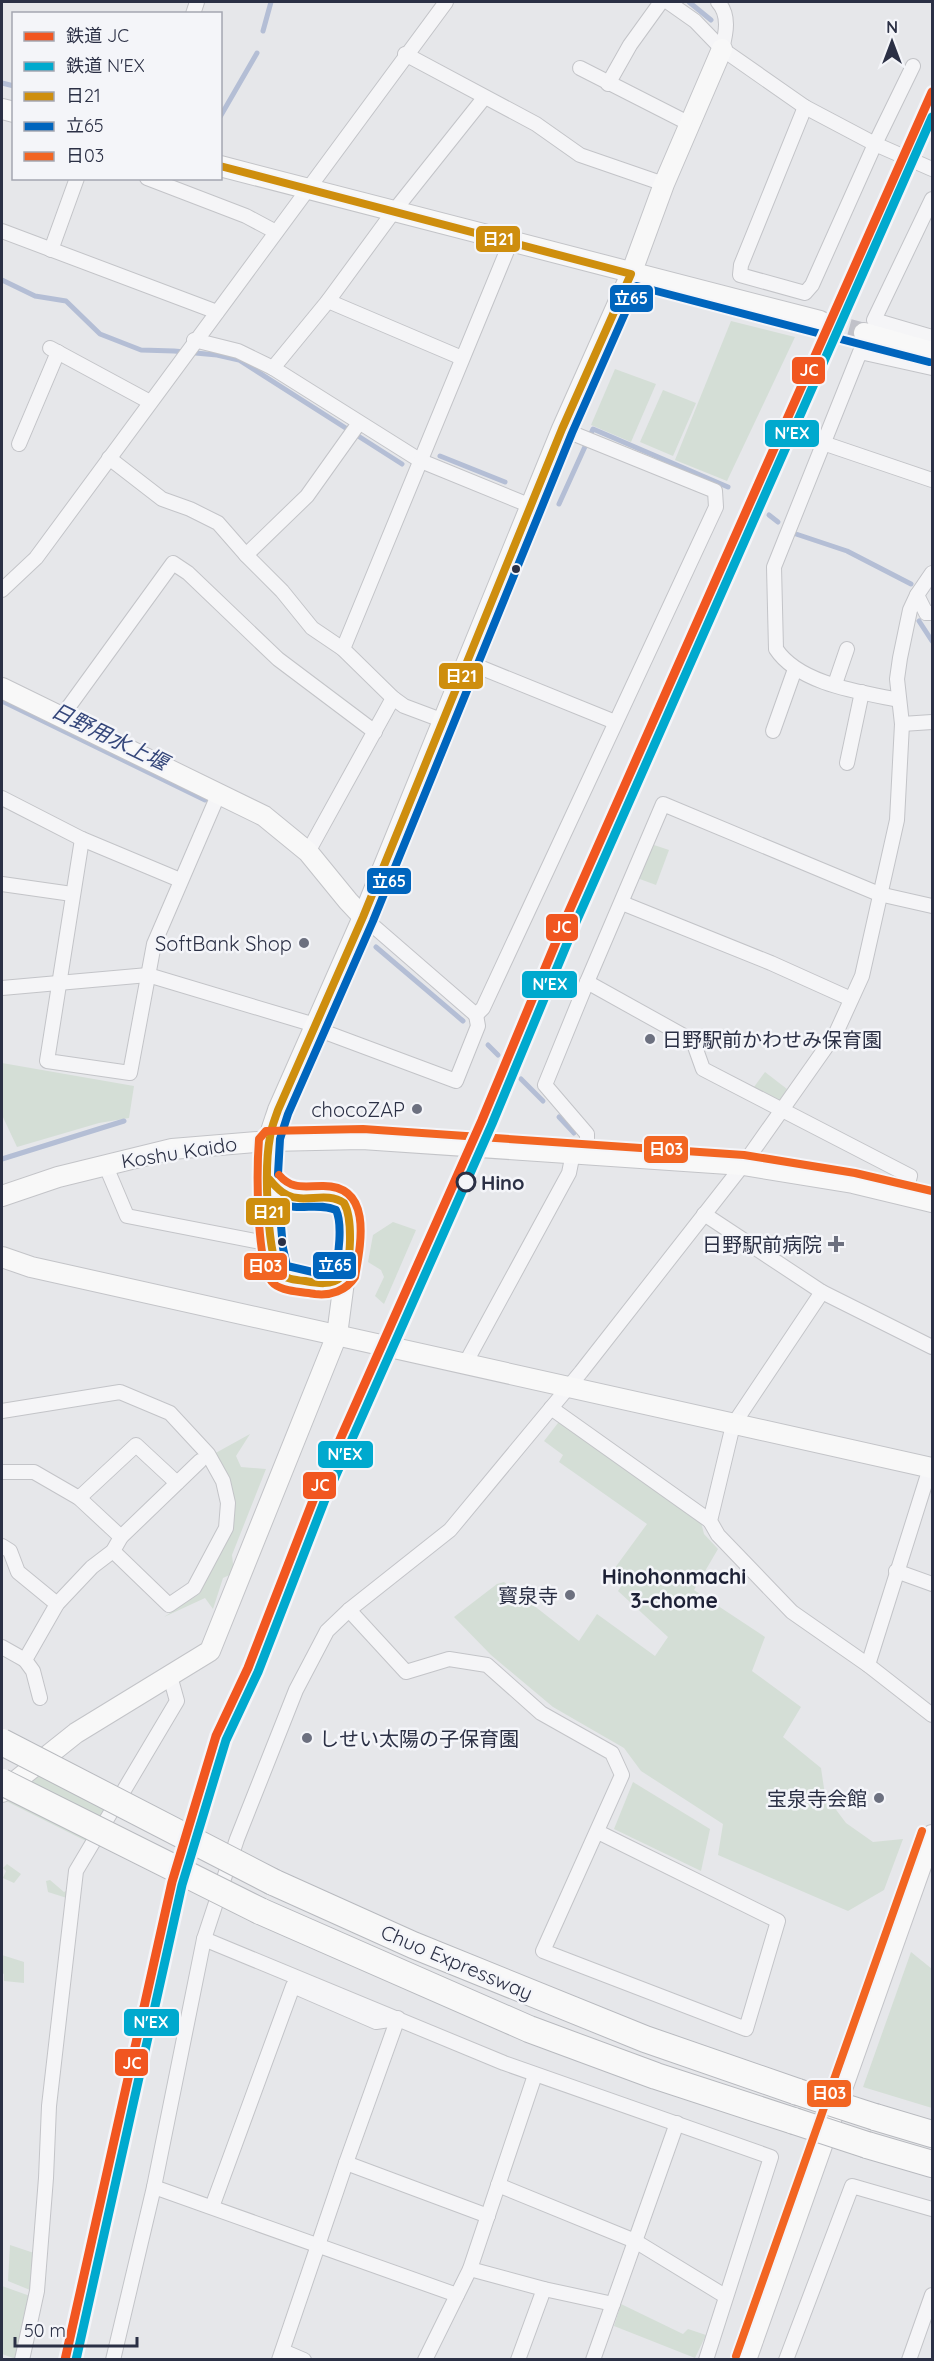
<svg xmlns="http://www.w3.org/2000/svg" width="934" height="2361" font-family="Quicksand,'Noto Sans JP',sans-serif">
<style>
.green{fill:#d4ded6}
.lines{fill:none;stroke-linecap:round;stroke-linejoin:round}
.stream{stroke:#b4bed5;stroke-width:5}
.secondary-tunnel{stroke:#c1c2c9;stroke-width:20;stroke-dasharray:20 10;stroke-linecap:butt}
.street-casing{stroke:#c3c4c8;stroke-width:16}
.secondary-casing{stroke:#c3c4c8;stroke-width:22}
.highway-casing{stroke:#b8babf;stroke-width:28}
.street{stroke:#f5f5f7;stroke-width:14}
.secondary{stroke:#f8f8f8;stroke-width:20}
.highway{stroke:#f8f8f8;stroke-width:26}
.highway-bridge-casing{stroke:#b8babf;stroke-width:28;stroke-linecap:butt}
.highway-bridge{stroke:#f8f8f8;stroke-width:26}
.bus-1-casing{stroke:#f4f5f9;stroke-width:12}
.bus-2-casing{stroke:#f4f5f9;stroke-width:12}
.bus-3-casing{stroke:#f4f5f9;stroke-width:12}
.bus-1{stroke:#ce8e0e;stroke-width:8}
.bus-2{stroke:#0065bd;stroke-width:8}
.bus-3{stroke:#f26522;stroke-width:8}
.rail-1-casing{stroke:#f4f5f9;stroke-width:14}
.rail-2-casing{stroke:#f4f5f9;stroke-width:14}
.rail-1{stroke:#f15620;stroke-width:9}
.rail-2{stroke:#00a9ce;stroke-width:9}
.bus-dot{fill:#2b3045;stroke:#f4f5f9;stroke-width:2}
.poi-dot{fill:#6c707f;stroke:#f4f5f9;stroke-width:2}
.stop-dot{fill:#f4f5f9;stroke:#2b3045;stroke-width:3}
.labels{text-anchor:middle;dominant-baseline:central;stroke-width:5;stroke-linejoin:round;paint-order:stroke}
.poi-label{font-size:20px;fill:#2b3045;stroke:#f4f5f9;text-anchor:end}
.street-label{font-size:20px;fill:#2b3045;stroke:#f4f5f9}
.stop-label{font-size:20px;font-weight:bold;fill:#2b3045;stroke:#f4f5f9;text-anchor:start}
.water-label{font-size:21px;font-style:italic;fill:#34467a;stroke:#f4f5f9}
.neighbourhood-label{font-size:21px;font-weight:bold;fill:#1d2136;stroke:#f4f5f9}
.line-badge{stroke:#f4f5f9;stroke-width:2}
.badge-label{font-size:16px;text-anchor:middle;font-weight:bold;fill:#fff}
</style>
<rect width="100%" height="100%" fill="#e6e7ea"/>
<g class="green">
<path d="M731,321L795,337L727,481L675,460Z"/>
<path d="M615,369L656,384L631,442L591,425Z"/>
<path d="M663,390L696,403L673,456L640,442Z"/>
<path d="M651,844L669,850L656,885L637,878Z"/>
<path d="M2,1063L134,1086L129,1118L99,1123L17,1147L2,1115Z"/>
<path d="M765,1072L787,1089L779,1102L754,1087Z"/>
<path d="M393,1222L416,1230L384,1304L375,1296L384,1277L381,1270L368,1262L373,1235Z"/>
<path d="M566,1422L700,1518L704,1534L718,1549L694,1590L765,1637L752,1671L801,1707L783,1737L821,1768L825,1795L846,1823L873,1842L903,1839L884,1890L848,1911L718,1855L723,1824L641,1771L624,1748L553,1707L491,1655L454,1617L497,1584L504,1582L579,1641L597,1614L655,1656L668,1637L618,1591L622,1585L609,1576L647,1524L559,1462L563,1455L544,1441L558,1423Z"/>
<path d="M250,1434L236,1456L241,1467L266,1469L232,1555L234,1573L223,1578L213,1609L205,1598L164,1617L199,1594L227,1532L212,1455Z"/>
<path d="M46,1759L117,1795L86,1841L4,1800Z"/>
<path d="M633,1782L710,1829L701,1871L614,1829Z"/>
<path d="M7,1864L21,1874L14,1883L3,1878L6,1871L3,1868Z"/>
<path d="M50,1880L64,1892L70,1889V1899L48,1892L46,1881Z"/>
<path d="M911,1952L932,1969V2108L863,2087Z"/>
<path d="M2,1955L24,1962V1983L4,1981V1974L2,1973Z"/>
<path d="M10,2245L34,2253L30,2290L8,2281Z"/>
<path d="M2,2286L30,2296L16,2359L2,2354Z"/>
<path d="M621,2304L683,2334L688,2329L706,2335L695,2358L614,2326Z"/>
</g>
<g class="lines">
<g class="stream">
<path d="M689,2L711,20"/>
<path d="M263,31L271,2"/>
<path d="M2,83L14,86"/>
<path d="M220,117L257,53"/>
<path d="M2,280L35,296L66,301L100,334L141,350L174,351L217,355L239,360L402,464"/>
<path d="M440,456L505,482"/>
<path d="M559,504L593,429L728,487"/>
<path d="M769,515L778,522"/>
<path d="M796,534L847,551L911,584"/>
<path d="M919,621L932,641"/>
<path d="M2,701L205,800"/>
<path d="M376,947L463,1021"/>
<path d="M488,1045L498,1055"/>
<path d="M521,1079L543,1101"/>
<path d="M559,1117L574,1133"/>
<path d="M2,1159L124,1121"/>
</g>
<path class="secondary-tunnel" d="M820,321L864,333"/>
<defs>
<g id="street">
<path d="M668,2L695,21L722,49L805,107L875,144L932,169"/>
<path d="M718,2C730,15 726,33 722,49"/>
<path d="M193,14L197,2"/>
<path d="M405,54L536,124L580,155L664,184"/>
<path d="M580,68L690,124"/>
<path d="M608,84L630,45L661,2"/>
<path d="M805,107L741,265L740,275L805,293L812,285L875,144L913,66"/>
<path d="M147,178L246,216L276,232"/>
<path d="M932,199L874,320L932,337"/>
<path d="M2,231L217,312"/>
<path d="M51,250L77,178"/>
<path d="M328,301L462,358"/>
<path d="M194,340L238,351L273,368L421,461L531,506"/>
<path d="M50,348L150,402"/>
<path d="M273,368L328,301L394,211L484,98"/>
<path d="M823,443L932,480"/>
<path d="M19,444L58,352"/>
<path d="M109,458L162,499L190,509L218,523L246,555"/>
<path d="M2,590L36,558L446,2"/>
<path d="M917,595L926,613H932"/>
<path d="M343,649L312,628L282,591L246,555L307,496L359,423"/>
<path d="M467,662L615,722"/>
<path d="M835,684L847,649"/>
<path d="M899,700C860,692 799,684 776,649L774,567L860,352L932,368"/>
<path d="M62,716L173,563L188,573L278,659L375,732"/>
<path d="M444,721L404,706L393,698L343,649L511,241"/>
<path d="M902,724L932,722"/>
<path d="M773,731L795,669"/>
<path d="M847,763L862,692"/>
<path d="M2,798L82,839L180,880"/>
<path d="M82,839L47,1061L130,1073L154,944L219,793"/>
<path d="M308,852L393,698"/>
<path d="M2,884L72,894"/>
<path d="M622,903L771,963L851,999"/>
<path d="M363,917L476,1015L483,1008L716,507L715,491L562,429"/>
<path d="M587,982L663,804L879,894L932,906"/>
<path d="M2,988L148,975L315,1025"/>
<path d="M314,1028L456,1081L478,1026L476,1015"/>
<path d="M105,1164L127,1216L271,1244"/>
<path d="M704,1214L822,1292L932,1347"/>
<path d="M822,1292L733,1425L710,1521L718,1535L792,1612L868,1665L932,1715"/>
<path d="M465,1364L569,1173L573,1153L587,1143V1134L545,1085L587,982L693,1041L703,1069L910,1176L905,1195"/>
<path d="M551,1408L710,1521"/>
<path d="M2,1411L120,1392L170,1413L208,1454L223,1481L228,1503L226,1528L194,1588L169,1605L113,1551"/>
<path d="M2,1472H34L79,1498L121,1537"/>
<path d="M79,1498L136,1445L177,1483"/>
<path d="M2,1546L10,1551L18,1572L57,1604"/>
<path d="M896,1571L932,1584"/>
<path d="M349,1610L406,1672L449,1659L487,1665L541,1713L612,1753L622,1775L543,1951L746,2029L778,1921L598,1832"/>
<path d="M2,1647L25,1660"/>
<path d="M868,1665L930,1468"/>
<path d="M40,1698L33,1671L25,1660L57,1604L92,1567L113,1551L121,1537L200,1461"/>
<path d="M204,1939L504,2063L771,2157L706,2360"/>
<path d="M346,2163L488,2216"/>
<path d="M498,2185L635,2241L725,2296"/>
<path d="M154,2187L457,2295"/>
<path d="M212,2207L293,1986L376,2022L396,2019"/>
<path d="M470,2269L544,2289L613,2304"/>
<path d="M283,2351L304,2360"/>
<path d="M22,2360L37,2291L46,2178L49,2106L76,1871L177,1701L170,1676"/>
<path d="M113,2360L154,2187L204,1939L237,1839L296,1690L327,1631L349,1610L450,1530L581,1372L743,1165L836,1033L862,976L897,820L902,724L897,679L900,658L910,610L917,595L932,573"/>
<path d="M279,2360L346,2163L398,2018"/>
<path d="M425,2360L470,2269L535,2075"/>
<path d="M518,2360L544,2289"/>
<path d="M593,2360L677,2123"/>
<path d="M786,2360L852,2186L932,2209"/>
<path d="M909,2360L932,2295"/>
</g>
<g id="secondary">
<path d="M2,109L14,112"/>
<path d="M220,166L820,321"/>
<path d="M864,333L932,352"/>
<path d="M2,688L264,816L308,852L348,901L363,917"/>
<path d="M2,1196L58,1177L172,1149L269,1141L362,1139L743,1165L853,1183L932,1202"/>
<path d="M2,1257L31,1267L932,1468"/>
<path d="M345,1274C334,1286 322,1285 307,1282C299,1280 287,1280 280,1275C269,1266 267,1159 269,1141C270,1131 275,1120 278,1110L363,917L562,429L631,274L664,184L722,49"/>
<path d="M2,1792L76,1733L210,1651L337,1335L345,1274L349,1245L348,1210L341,1200L332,1197L295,1198L286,1195L269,1179"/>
<path d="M746,2360L932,1835"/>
</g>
<g id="highway">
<path d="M273,1882L413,1945L645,2039L798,2092"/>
<path d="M260,1911L529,2029L656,2076L794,2121"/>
<path d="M875,2117L932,2134"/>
<path d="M867,2145L932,2164"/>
</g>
</defs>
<use href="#street" class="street-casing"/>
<use href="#secondary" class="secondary-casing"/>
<use href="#highway" class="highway-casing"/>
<use href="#street" class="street"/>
<use href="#secondary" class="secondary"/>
<use href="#highway" class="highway"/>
<defs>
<g id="highway-bridge">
<path d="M2,1742L273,1882"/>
<path d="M2,1782L260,1911"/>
<path d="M798,2092L875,2117"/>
<path d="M794,2121L867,2145"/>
</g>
</defs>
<use href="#highway-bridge" class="highway-bridge-casing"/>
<use href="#highway-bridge" class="highway-bridge"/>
<defs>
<path id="bus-1" d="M220,166L631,274L562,429L363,917L278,1110C275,1119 271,1128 270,1137C264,1168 267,1243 278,1272C285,1279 295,1280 305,1281C316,1283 332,1286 341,1277C353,1264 352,1217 344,1203C326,1191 305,1204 287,1195C280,1192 274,1185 269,1179"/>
<g id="bus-2">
<path d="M278,1174L280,1139L288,1114L373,921L572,433L637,286L929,362"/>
<path d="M279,1203C298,1212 318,1202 336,1210C342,1222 340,1258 333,1269L317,1273L287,1266L283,1248Z"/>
</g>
<g id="bus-3">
<path d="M279,1175C292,1190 304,1186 322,1186C373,1185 361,1243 355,1277C346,1291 330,1296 315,1294C303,1292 284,1292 274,1284C255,1269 257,1165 259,1139L266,1131L363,1129L744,1155L855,1173L932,1191"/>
<path d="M736,2356L922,1831"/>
</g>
</defs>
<use href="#bus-1" class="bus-1-casing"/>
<use href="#bus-2" class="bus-2-casing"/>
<use href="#bus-3" class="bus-3-casing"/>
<use href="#bus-1" class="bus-1"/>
<use href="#bus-2" class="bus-2"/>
<use href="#bus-3" class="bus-3"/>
<defs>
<path id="rail-1" d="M65,2360L172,1882L216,1736L248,1668L314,1498L482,1120L566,918L932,92"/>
<path id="rail-2" d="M76,2360L182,1885L226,1740L258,1672L324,1502L492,1124L576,922L932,117"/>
</defs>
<use href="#rail-1" class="rail-1-casing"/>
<use href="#rail-2" class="rail-2-casing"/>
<use href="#rail-1" class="rail-1"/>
<use href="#rail-2" class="rail-2"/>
</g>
<g class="bus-dot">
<circle cx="516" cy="569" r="5"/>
<circle cx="282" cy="1242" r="5"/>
</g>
<g class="poi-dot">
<circle cx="304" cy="943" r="6"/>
<circle cx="650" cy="1039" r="6"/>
<circle cx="417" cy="1109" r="6"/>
<path d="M833 1235h6v6h6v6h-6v6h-6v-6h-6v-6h6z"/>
<circle cx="570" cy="1595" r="6"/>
<circle cx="307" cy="1738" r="6"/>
<circle cx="879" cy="1798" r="6"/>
</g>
<circle class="stop-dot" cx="466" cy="1182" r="9"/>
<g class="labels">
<g class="poi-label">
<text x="292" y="943">SoftBank Shop</text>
<text x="662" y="1039" text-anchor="start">日野駅前かわせみ保育園</text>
<text x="405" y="1109">chocoZAP</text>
<text x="822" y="1244">日野駅前病院</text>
<text x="558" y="1595">寳泉寺</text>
<text x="319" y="1738" text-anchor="start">しせい太陽の子保育園</text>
<text x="867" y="1798">宝泉寺会館</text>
</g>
<g class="street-label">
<text transform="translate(179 1152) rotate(-9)">Koshu Kaido</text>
<text transform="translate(457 1962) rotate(23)">Chuo Expressway</text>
</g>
<g class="stop-label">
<text x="481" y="1182">Hino</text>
</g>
<g class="water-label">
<text transform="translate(110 736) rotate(26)">日野用水上堰</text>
</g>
<g class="neighbourhood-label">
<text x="674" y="1576">Hinohonmachi<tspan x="674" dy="24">3-chome</tspan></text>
</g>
</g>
<g class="line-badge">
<rect x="475" y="225" width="46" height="28" rx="6" fill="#ce8e0e"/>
<rect x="609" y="284" width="45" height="29" rx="6" fill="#0065bd"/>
<rect x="791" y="356" width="35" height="29" rx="6" fill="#f15620"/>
<rect x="764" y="419" width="56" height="29" rx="6" fill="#00a9ce"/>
<rect x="438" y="662" width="46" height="28" rx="6" fill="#ce8e0e"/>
<rect x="366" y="867" width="46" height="28" rx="6" fill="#0065bd"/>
<rect x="545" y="913" width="34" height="29" rx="6" fill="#f15620"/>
<rect x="521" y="970" width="57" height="29" rx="6" fill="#00a9ce"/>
<rect x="643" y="1135" width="46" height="29" rx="6" fill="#f26522"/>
<rect x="245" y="1197" width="46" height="29" rx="6" fill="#ce8e0e"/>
<rect x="312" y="1251" width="45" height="29" rx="6" fill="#0065bd"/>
<rect x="243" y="1252" width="45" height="29" rx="6" fill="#f26522"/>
<rect x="317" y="1440" width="57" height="29" rx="6" fill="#00a9ce"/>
<rect x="302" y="1471" width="35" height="29" rx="6" fill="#f15620"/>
<rect x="123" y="2008" width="57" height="29" rx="6" fill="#00a9ce"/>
<rect x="114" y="2048" width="35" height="29" rx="6" fill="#f15620"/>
<rect x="806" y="2079" width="46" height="29" rx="6" fill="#f26522"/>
</g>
<g class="badge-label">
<text x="498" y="245">日21</text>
<text x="631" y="304">立65</text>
<text x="809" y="376">JC</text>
<text x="792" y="439">N'EX</text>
<text x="461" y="682">日21</text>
<text x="389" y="887">立65</text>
<text x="562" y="933">JC</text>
<text x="550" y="990">N'EX</text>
<text x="666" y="1155">日03</text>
<text x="268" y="1218">日21</text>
<text x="335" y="1271">立65</text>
<text x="265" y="1272">日03</text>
<text x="345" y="1460">N'EX</text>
<text x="320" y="1491">JC</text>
<text x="151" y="2028">N'EX</text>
<text x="132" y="2069">JC</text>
<text x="829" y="2099">日03</text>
</g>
<rect width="934" height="2361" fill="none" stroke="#2b3045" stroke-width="6"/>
<rect x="12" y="12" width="210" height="168" fill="#f4f5f9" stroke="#a4a6b1" stroke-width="1.5"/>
<rect x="24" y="32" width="30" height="9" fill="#f15620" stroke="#a4a6b1" stroke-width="1.5"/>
<text x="66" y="42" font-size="18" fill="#2b3045">鉄道 JC</text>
<rect x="24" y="62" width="30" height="9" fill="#00a9ce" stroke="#a4a6b1" stroke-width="1.5"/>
<text x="66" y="72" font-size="18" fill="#2b3045">鉄道 N'EX</text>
<rect x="24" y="92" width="30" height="9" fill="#ce8e0e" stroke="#a4a6b1" stroke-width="1.5"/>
<text x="66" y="102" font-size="18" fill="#2b3045">日21</text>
<rect x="24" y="122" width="30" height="9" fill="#0065bd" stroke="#a4a6b1" stroke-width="1.5"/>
<text x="66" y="132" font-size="18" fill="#2b3045">立65</text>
<rect x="24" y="152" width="30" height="9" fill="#f26522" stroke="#a4a6b1" stroke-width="1.5"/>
<text x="66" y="162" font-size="18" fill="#2b3045">日03</text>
<g transform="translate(892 42)" stroke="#f4f5f9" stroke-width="4.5" paint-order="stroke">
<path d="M0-4.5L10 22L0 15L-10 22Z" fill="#2b3045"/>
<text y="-9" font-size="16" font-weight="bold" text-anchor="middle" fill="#2b3045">N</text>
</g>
<path d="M15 2337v9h122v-9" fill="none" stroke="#2b3045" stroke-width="3"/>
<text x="24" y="2337" font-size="18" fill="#2b3045" stroke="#f4f5f9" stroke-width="4.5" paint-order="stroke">50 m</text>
</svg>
